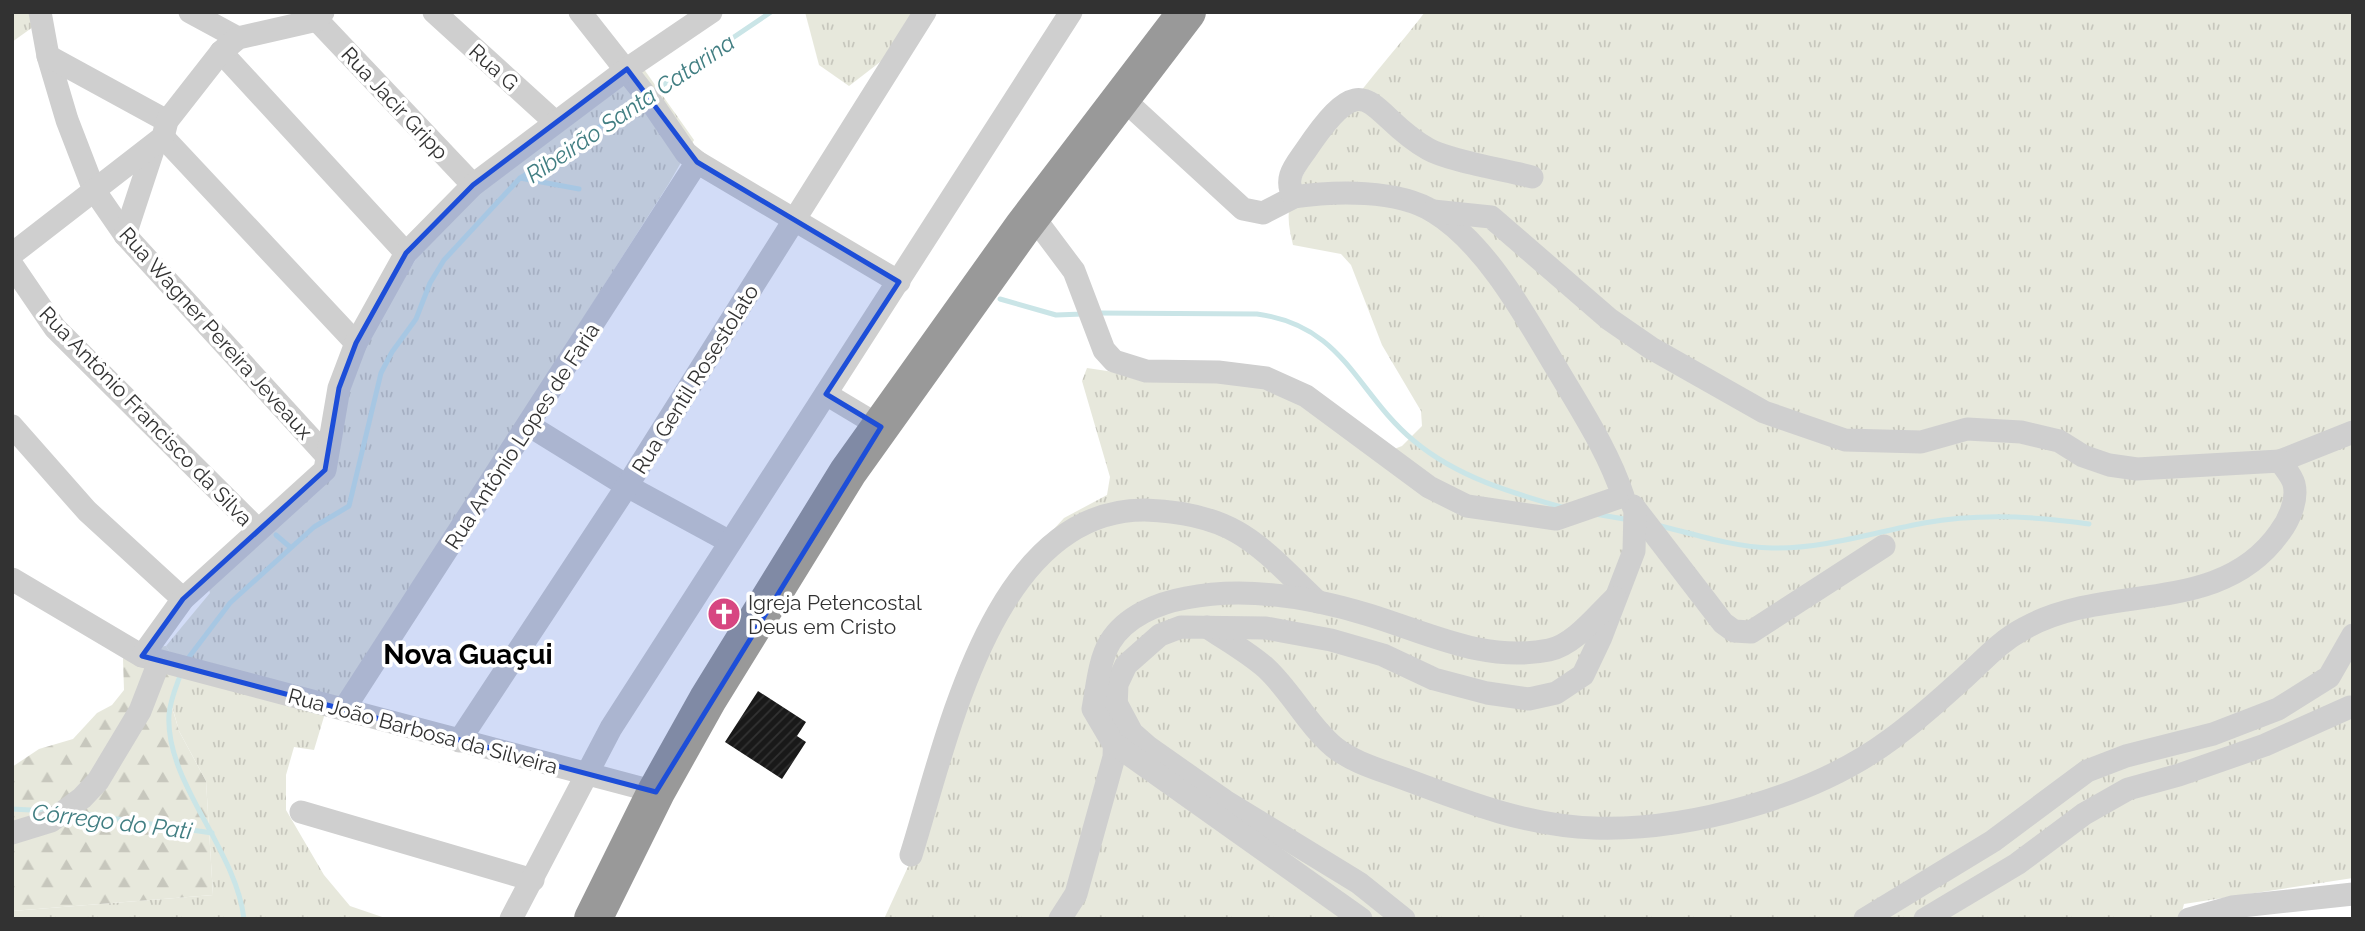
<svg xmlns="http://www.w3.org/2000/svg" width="2365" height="931" font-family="Raleway,sans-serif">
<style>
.grass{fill:url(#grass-tufts)}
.forest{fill:url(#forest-firs)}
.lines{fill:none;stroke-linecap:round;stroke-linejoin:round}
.stream{stroke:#cae5e7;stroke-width:5}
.building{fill:url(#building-hatch)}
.street{stroke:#cfcfcf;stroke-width:23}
.highway{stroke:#999;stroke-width:38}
.marked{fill:#1d4ed8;fill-opacity:0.2;stroke:#1d4ed8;stroke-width:5;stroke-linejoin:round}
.labels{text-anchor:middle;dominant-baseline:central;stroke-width:7;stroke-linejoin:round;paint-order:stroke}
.street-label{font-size:21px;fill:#323232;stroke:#fff}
.poi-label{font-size:21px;fill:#323232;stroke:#fff;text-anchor:start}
.water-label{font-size:23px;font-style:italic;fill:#417e82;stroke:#fff}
.district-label{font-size:28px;font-weight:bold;fill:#000;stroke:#fff}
</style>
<defs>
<pattern id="grass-tufts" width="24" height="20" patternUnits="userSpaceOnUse" patternTransform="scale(1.75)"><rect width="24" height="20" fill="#e7e8dc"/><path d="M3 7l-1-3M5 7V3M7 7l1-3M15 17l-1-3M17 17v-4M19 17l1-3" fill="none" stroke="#c7c7bd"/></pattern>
<pattern id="forest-firs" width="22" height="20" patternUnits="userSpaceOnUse" patternTransform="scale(1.75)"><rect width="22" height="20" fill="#e7e8dc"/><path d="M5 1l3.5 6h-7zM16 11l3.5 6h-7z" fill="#c7c7bd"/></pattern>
<pattern id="building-hatch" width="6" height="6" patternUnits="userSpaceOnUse" patternTransform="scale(1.75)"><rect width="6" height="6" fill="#191919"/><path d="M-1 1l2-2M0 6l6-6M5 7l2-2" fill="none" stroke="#323232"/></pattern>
</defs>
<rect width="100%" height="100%" fill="#fff"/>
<g class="grass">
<path d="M12,12H54L12,42Z"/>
<path d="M805,12H918L897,49L849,86L819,65Z"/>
<path d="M1425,12H2353V878L2184,904L2180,919H884L929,821L962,686L1021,565L1064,518L1107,495L1110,477L1082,381L1087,368L1134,375L1249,381L1300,400L1389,451L1402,446L1422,426L1421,411L1382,345L1351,265L1341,254L1293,245C1290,231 1286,217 1291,203C1310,144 1386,63 1425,12Z"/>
<path d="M641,65L694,140L668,185L348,687L326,710L314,750L294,747L286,775V810L324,875L350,906L388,919H12V911L213,895L206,781L179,731L172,706L179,666L166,646L210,593L208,586L331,470L352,371L376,325L425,244L461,202Z"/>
</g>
<path class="forest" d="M166,646L179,666L172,707L179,731L206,781L213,895L12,911V767L39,749L73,739L97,713L112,705L124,690L123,659L127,647L137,649Z"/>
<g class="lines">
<g class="stream">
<path d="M651,93L771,12"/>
<path d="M520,178L579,189"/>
<path d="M1000,299L1056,315L1083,314"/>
<path d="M1096,313L1257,314C1345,326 1355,392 1414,441C1457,477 1512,493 1565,508"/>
<path d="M1595,514L1630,520"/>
<path d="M1657,525C1694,534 1733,547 1772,548C1823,549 1875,532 1924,523C1979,513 2035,516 2089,524"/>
<path d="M276,535L290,547"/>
<path d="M186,661L230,603L314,527L349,506L381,373L392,352L416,319L430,283L444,260L520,178L643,99"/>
<path d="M181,673C176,687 170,700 169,715C165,782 236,849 244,919"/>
<path d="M12,809L49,811"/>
<path d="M77,813L212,833"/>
</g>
</g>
<path class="building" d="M758,691L806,722L797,736L806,742L782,779L725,742Z"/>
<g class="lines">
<g class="street">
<path d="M40,12L48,56L67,120L94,190L125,235L326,455"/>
<path d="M190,12L238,38"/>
<path d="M434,12L555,122"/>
<path d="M580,12L654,106L686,153L697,162L899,282"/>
<path d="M317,20L473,185"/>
<path d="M221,52L406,253"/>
<path d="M48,56L167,121"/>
<path d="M1121,97L1243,209L1263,213L1294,197"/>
<path d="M163,137L356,343"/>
<path d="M1032,215L1074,271L1104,350L1114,361L1146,371L1218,372L1266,378L1306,396L1429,487L1467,506L1556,519L1623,496C1609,453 1583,413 1560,374C1528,321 1488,245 1434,212C1398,189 1334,191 1294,197C1283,178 1295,166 1306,150C1369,56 1368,116 1428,149C1449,161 1506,170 1532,177"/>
<path d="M125,235L155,144"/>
<path d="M12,254L163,137L167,121L221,52L238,38L317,20L323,12"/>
<path d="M12,265L55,328L258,530"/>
<path d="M826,394L881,427"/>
<path d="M12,426L87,511L183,599"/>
<path d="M530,426L627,486L730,542"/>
<path d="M2280,461L2353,432"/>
<path d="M1633,506L1723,623L1734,631L1751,632L1884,546"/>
<path d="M12,579L142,656L656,792"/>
<path d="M1207,627C1226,640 1248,652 1266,668C1291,691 1307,724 1334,747C1354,763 1381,770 1405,779C1466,802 1528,826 1594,828C1689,831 1813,797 1890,740C1912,724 1934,705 1955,686C1980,665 1995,644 2025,628C2106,582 2220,618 2280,532C2289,520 2298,500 2294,484C2292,476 2284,467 2280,461L2137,469L2109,465L2083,456L2059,441L2021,432L1967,429L1921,442L1845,440L1764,412L1651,348L1609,319L1491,217L1433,211"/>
<path d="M142,656L183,599L325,470L339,388L356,343L406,253L473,185L627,69L711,12"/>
<path d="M1116,703L1132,733L1148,747L1225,801L1359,883L1404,919"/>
<path d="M344,709L697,162"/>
<path d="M459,741L627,486L925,12"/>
<path d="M301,812L533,880"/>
<path d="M12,833L51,821L82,798L98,781L140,711L159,662"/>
<path d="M911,855C947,741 992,509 1145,510C1178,511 1209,516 1237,532C1267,549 1293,579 1318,602"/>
<path d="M511,919L611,728L1071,12"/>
<path d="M1060,919L1076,894L1114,757L1117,684L1126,665L1160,635L1181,627L1266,628L1331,640L1383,655L1434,679L1487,693L1529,699L1556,693L1583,675L1601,637L1634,551L1635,509"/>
<path d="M1361,919L1113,743L1093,709C1097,688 1099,660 1110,642C1126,616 1158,603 1186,598C1246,586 1310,597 1369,615C1428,633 1485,663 1549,650C1574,645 1597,615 1615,598"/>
<path d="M1865,919L1993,841L2087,771L2126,756L2213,734L2278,709L2329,677L2353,635"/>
<path d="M1925,919L2017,864L2084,814L2128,789L2179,775L2265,745L2350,707"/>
<path d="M2189,919L2232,907L2353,894"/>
</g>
<path class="highway" d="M593,919L656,792L708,699L848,472L1023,227L1187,12"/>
</g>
<path class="marked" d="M627,69L697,162L899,282L826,394L881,427L656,792L142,656L183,599L325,470L339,388L356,343L406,253L473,185Z"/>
<defs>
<symbol id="church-disc" viewBox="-11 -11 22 22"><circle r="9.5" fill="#d74681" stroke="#fff"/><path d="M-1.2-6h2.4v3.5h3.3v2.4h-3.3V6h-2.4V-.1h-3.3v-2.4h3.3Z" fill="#fff"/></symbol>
</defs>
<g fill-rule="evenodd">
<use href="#church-disc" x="705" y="595" width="38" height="38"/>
</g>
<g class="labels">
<g class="street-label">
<text transform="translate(494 67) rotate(42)">Rua G</text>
<text transform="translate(395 103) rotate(47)">Rua Jacir Gripp</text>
<text transform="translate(216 333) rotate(48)">Rua Wagner Pereira Jeveaux</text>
<text transform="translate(695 379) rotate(-58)">Rua Gentil Rosestolato</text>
<text transform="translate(146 416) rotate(46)">Rua Antônio Francisco da Silva</text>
<text transform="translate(522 436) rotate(-57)">Rua Antônio Lopes de Faria</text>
<text transform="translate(423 731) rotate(15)">Rua João Barbosa da Silveira</text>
</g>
<g class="poi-label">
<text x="748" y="602">Igreja Petencostal<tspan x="748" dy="24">Deus em Cristo</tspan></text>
</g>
<g class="water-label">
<text transform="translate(630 108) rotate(-34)">Ribeirão Santa Catarina</text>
<text transform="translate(112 821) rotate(7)">Córrego do Pati</text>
</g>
<g class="district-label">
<text x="468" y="654">Nova Guaçui</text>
</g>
</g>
<rect width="2365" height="931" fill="none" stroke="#323232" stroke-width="28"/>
</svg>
